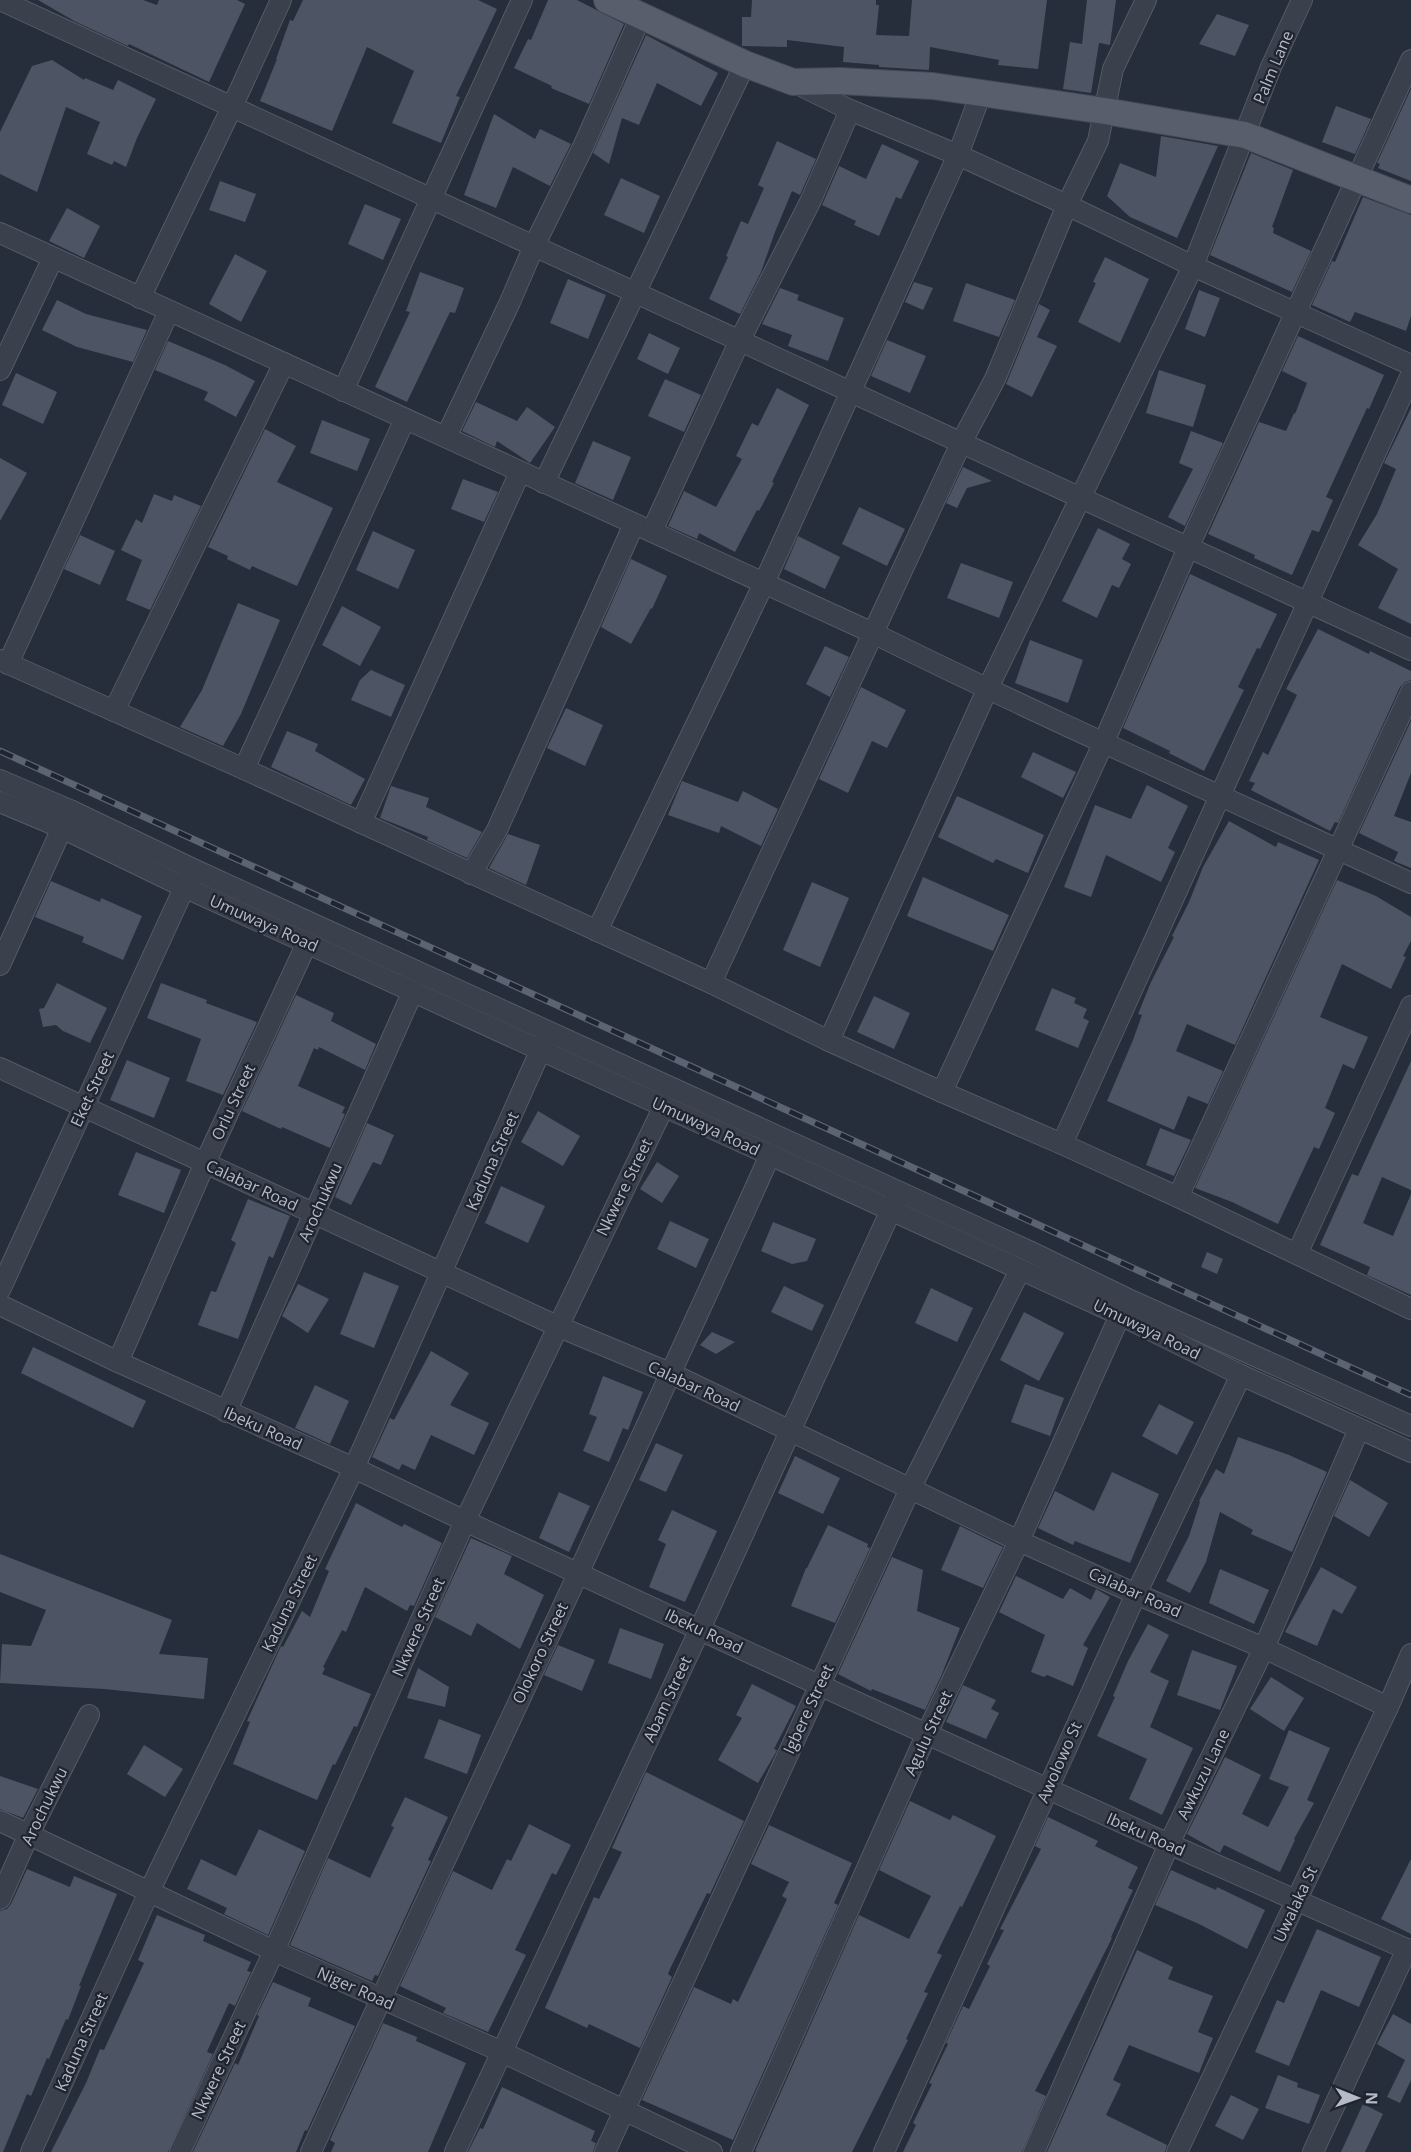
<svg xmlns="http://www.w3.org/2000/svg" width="1411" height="2152" font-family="'Open Sans',sans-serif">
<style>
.building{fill:#4d5565}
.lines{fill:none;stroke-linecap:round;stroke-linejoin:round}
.minor-casing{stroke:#555b66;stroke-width:22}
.major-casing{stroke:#434954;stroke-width:28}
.minor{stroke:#3a404c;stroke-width:20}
.major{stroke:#585e6b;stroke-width:26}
.rail-casing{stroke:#5c6372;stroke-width:7}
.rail{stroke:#1f2530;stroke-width:4.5;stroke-dasharray:14;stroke-linecap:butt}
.labels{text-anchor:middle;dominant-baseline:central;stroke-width:4.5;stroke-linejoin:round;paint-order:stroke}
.street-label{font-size:16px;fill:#b6bbc7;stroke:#1f2530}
</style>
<rect width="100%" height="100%" fill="#262d3b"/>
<g class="building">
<path d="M38,0H143L157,5L159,0H237L245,4L209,82L129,44L128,46L76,22Z"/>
<path d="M303,0H478L497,9L456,96L460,97L441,143L392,123L414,71L367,47L332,131L260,101L277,59H276L290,20L293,21Z"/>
<path d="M548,0H577L624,24L589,104L551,88L552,86L514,68L528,39L531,40Z"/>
<path d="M752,0H876V5H879L876,35L909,36L912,0H1047L1038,69L998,65L999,60L930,47L929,70L879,67V65L843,62L844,47L787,40V47L742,46V17H751Z"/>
<path d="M1087,0H1116L1110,45L1099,43L1091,93L1063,89L1070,42L1082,44Z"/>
<path d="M1217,14L1249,25L1235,56L1199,44Z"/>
<path d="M646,35L718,73L701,106L657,83L639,125L622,118L609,164L593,153Z"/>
<path d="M52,60L84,80L85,78L113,90L118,80L156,99L137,138L126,167L114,161L112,165L87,154L100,122L66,107L37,192L0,174V132L32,66Z"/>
<path d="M1411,89V181L1378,168L1380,164L1377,163Z"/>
<path d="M1336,106L1371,119L1355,154L1322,142Z"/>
<path d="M494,114L535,139L540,129L571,144L550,186L513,167L496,208L464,195Z"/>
<path d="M1161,136L1218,146L1177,238L1130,217L1107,196L1120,163L1156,177Z"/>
<path d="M777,141L816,159L800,195L792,191L775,232L761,272L740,314L709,299L728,257L726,256L741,221L748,224L764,188L758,185Z"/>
<path d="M882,144L919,161L901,199L896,197L879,236L854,225L856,221L822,205L839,166L866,179Z"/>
<path d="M1251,153L1293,170L1272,227L1274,228L1273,233L1311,251L1292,292L1210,255Z"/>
<path d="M621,178L660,196L644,233L604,215Z"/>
<path d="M220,181L256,194L245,222L209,210Z"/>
<path d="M1363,197L1411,215V316L1406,331L1355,312L1350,322L1312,305L1332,261L1335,262Z"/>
<path d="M365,204L401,219L383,260L348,244Z"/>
<path d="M67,208L100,226L84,258L49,241Z"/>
<path d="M235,254L267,271L241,322L209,304Z"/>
<path d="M1105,257L1149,279L1120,343L1078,322L1096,283L1093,282Z"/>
<path d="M420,272L464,288L455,313L450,312L407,402L375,387L410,312L406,311Z"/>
<path d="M568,279L606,295L588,339L550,323Z"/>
<path d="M914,282L933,288L923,310L905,302Z"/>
<path d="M966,283L1015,300L999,337L953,321Z"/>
<path d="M780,288L799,295L797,300L844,318L828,361L788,346L792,335L762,324Z"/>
<path d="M1199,290L1220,298L1205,337L1185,329Z"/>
<path d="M57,300L86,314L147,330L133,362L77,347L42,330Z"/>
<path d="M1039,304L1050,310L1037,337L1057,346L1032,397L1006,384Z"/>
<path d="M649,333L680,348L668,374L637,359Z"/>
<path d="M1298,336L1384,375L1369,409L1367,408L1326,497L1333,500L1319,532L1312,530L1292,575L1254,558L1255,555L1208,534L1259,422L1286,431L1294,413L1295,414L1307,383L1282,371Z"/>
<path d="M887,340L926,356L910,393L871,376Z"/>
<path d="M168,341L225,365L255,381L236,417L204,400L208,392L155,370Z"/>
<path d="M1159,370L1206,385L1193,427L1146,413Z"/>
<path d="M16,373L57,392L43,424L2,405Z"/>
<path d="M665,379L701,395L684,432L648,416Z"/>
<path d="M777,388L809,405L772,482L774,483L759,511L757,510L735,552L699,533L697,539L668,526L684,491L716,507L742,459L736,456L752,423L758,426Z"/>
<path d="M476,402L517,421L527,407L555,427L530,463L497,441L495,447L462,431Z"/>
<path d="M1411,408V624L1378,608L1398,569L1358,545L1377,514L1396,469L1384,463Z"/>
<path d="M322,420L370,439L357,471L310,453Z"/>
<path d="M265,429L296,446L277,482L333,508L297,586L252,566L250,570L227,559L228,556L208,547Z"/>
<path d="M1191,431L1223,443L1185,526L1168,517L1193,469L1179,463Z"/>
<path d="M593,441L631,457L613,500L575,483Z"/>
<path d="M0,458L27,473L0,521Z"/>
<path d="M963,467L992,481L967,488L957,508L946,503Z"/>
<path d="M463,479L498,492L484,522L451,509Z"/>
<path d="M154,494L172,501L174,495L201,506L150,610L126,600L142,560L121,550L136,519L142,523Z"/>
<path d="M859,507L905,529L887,566L842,544Z"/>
<path d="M1098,528L1130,544L1122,559L1131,564L1119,588L1112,585L1097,618L1062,601Z"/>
<path d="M373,531L415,550L398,589L356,570Z"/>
<path d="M80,535L115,551L100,585L64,569Z"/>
<path d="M798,536L840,557L825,589L784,569Z"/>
<path d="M631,559L667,576L652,609L651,608L631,644L601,627Z"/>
<path d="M961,563L1013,582L999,618L947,598Z"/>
<path d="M1190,574L1277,614L1260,649L1257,648L1238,687L1244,690L1204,771L1169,753L1170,751L1123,728Z"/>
<path d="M238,603L280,620L241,714L223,746L180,727L202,690Z"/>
<path d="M342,606L381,627L360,666L322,645Z"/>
<path d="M1318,629L1369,654L1370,651L1411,671V680L1405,682L1400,687L1338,823L1335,822L1330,831L1251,790L1255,783L1249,781L1263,752L1268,755L1297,695L1286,689Z"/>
<path d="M1030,640L1083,660L1068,703L1015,683Z"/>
<path d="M825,646L849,657L830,697L806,684Z"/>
<path d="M371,670L405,685L391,717L351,700L360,680Z"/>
<path d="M861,687L906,710L887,748L872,741L848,793L819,779Z"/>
<path d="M566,708L603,725L585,766L547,748Z"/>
<path d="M1411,721V773L1394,816L1411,822V868L1394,861L1398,852L1359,833Z"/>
<path d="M287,731L318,744L315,751L365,779L351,805L271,767Z"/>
<path d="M1033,752L1076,772L1063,798L1021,777Z"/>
<path d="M682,781L738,802L743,791L778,809L761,846L721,826L719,833L668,815Z"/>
<path d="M1147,785L1188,806L1168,848L1175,852L1161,882L1106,855L1091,897L1064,887L1095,805L1131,819Z"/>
<path d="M391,786L429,798L426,807L482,832L467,858L427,840L428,837L380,818Z"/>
<path d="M957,796L1044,835L1028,873L996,859L993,863L938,837Z"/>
<path d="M1229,821L1276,847L1278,842L1319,860L1235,1045L1187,1024L1176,1051L1223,1071L1208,1104L1188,1096L1174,1130L1107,1101L1133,1040L1142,1015L1138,1014L1151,982L1174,937L1172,936L1189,902L1203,867Z"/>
<path d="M508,834L540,845L526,885L489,868Z"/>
<path d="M923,877L1009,915L993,951L907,916Z"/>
<path d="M1337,880L1376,896L1411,917V941L1403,956L1406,957L1391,989L1342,964L1320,1017L1368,1037L1354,1069L1343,1064L1325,1108L1335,1113L1319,1149L1314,1147L1278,1224L1232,1202L1195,1188Z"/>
<path d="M51,881L100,902L101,898L142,916L123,960L82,942L84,937L35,917Z"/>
<path d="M812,882L849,898L820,967L783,950Z"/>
<path d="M57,983L107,1008L90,1043L63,1031L56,1025L43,1027L39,1009L44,1008Z"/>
<path d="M161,983L207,1000L206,1003L257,1022L223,1095L186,1081L201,1039L147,1018Z"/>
<path d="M1052,988L1076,998L1074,1003L1087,1009L1083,1018L1089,1021L1078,1048L1035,1030Z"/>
<path d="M296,995L334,1013L331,1021L376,1044L365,1070L319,1047L318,1050L314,1048L298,1086L345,1107L342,1113L345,1114L330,1148L282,1127L281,1129L242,1111Z"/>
<path d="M874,996L910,1013L894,1049L857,1032Z"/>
<path d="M127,1060L170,1078L154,1118L110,1100Z"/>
<path d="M1411,1061V1190L1382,1177L1363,1223L1393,1236L1411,1194V1295L1367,1275L1370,1267L1320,1245L1352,1174L1358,1176Z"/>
<path d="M538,1111L580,1136L563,1166L521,1142Z"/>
<path d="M367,1123L394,1135L381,1165L373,1162L351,1205L335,1197Z"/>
<path d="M1160,1128L1191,1140L1174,1176L1146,1165Z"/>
<path d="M136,1152L181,1170L164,1213L118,1195Z"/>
<path d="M657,1162L679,1176L662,1203L640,1189Z"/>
<path d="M501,1186L545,1206L528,1243L485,1223Z"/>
<path d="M248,1199L290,1216L273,1258L269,1256L238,1339L198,1325L211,1291L216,1292L236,1243L231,1240Z"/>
<path d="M670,1221L709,1239L696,1268L657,1249Z"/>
<path d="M773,1222L816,1239L807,1261L792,1264L761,1251Z"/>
<path d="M1207,1252L1223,1259L1217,1274L1201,1267Z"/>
<path d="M364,1272L399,1286L374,1348L340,1334Z"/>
<path d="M298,1284L329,1299L308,1333L282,1316Z"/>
<path d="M784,1286L824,1305L812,1331L771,1312Z"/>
<path d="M931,1288L973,1308L957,1342L915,1323Z"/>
<path d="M1024,1312L1064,1333L1039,1381L1000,1360Z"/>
<path d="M712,1332L735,1342L716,1354L700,1345Z"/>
<path d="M33,1347L146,1401L133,1428L21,1373Z"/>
<path d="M431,1351L469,1373L450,1405L489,1423L474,1455L431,1435L415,1470L402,1464L399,1470L372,1457L390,1418L394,1420Z"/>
<path d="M603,1376L643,1392L628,1430L623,1428L609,1462L583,1451L597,1417L589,1414Z"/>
<path d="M1025,1384L1064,1398L1050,1436L1011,1422Z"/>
<path d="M315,1385L349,1401L330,1444L295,1428Z"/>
<path d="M1159,1404L1194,1422L1177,1455L1142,1436Z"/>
<path d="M1238,1437L1289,1455L1327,1472L1292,1552L1251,1534L1253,1530L1220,1512L1206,1562L1190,1593L1166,1581L1189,1536L1200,1502L1199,1501L1216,1469L1224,1474Z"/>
<path d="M656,1443L683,1455L666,1492L639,1480Z"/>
<path d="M795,1456L840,1478L823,1514L778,1493Z"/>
<path d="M1112,1472L1159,1494L1130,1563L1075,1541L1073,1545L1038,1528L1055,1491L1094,1511Z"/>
<path d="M1350,1480L1388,1503L1369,1537L1334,1516Z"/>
<path d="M559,1492L590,1506L569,1552L539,1538Z"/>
<path d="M356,1503L402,1527L404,1524L442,1543L414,1606L410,1605L407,1611L365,1587L346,1632L342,1630L323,1667L325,1668L322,1674L371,1694L357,1727L354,1726L335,1765L333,1764L317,1800L233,1764L250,1722L247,1721L281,1646L283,1647L302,1611L310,1617L329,1571L325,1569Z"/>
<path d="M672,1510L717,1531L685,1602L649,1587L666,1544L658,1540Z"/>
<path d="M828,1525L868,1544L867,1547L870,1548L835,1623L791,1606L806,1568H807Z"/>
<path d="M960,1526L1003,1547L983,1588L941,1570Z"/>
<path d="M471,1538L512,1556L504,1574L544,1595L520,1649L477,1623L471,1636L435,1617Z"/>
<path d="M0,1554L172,1620L159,1654L208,1658L204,1699L104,1689L0,1683L2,1644L31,1646L46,1610L0,1592Z"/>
<path d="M892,1557L923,1570L917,1611L960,1628L942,1674L925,1710L872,1689L871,1691L838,1674Z"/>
<path d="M1321,1567L1357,1587L1342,1614L1333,1609L1317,1646L1285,1632Z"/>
<path d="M1220,1569L1269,1590L1254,1624L1209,1603Z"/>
<path d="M1016,1576L1063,1599L1070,1588L1091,1600L1096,1589L1110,1597L1083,1645L1088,1648L1073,1686L1047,1675L1044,1677L1031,1672L1045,1635L999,1612Z"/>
<path d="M1148,1624L1169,1635L1150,1672L1169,1681L1150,1727L1193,1748L1162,1815L1129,1799L1147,1759L1097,1736L1115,1697L1113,1696L1128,1661Z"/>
<path d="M620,1628L664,1644L651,1679L608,1663Z"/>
<path d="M558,1645L595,1660L582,1691L544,1675Z"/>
<path d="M1192,1650L1237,1666L1220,1710L1177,1695Z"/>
<path d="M418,1668L449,1687L445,1707L407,1698Z"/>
<path d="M1271,1677L1304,1698L1284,1731L1250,1709Z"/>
<path d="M752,1684L796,1706L774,1749L777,1750L775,1754L758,1783L718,1760L742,1718L736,1715Z"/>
<path d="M963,1685L996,1700L991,1709L999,1713L986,1739L946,1722Z"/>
<path d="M439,1719L481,1735L467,1774L424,1758Z"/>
<path d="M1289,1730L1330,1748L1307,1800L1314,1803L1294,1839L1295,1840L1280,1872L1224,1845L1220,1853L1187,1834L1225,1757L1261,1775L1242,1814L1268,1827L1289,1787L1269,1779Z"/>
<path d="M144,1745L183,1769L165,1797L127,1774Z"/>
<path d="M646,1772L744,1821L710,1894L707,1893L670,1969L668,1974L672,1977L640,2048L589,2024L587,2028L545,2008L594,1897L599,1899L622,1852L612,1848Z"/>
<path d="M0,1776L38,1789L23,1818L0,1809Z"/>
<path d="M405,1797L448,1817L428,1860L431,1861L378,1976L375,1975L372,1981L290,1945L328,1858L370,1878L394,1827L391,1826Z"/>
<path d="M910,1801L950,1820L953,1815L996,1836L962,1907L960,1906L937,1953L942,1955L924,1992L928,1993L906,2039L908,2040L852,2152H757L755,2151L859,1915L909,1939L931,1896L879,1870Z"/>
<path d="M1048,1817L1098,1841L1095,1846L1138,1867L1128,1888L1133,1890L1111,1937L1112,1938L1035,2091L1046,2096L1022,2152H903L916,2125L913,2123L932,2084L929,2083L948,2044L946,2043L963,2006L969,2009L990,1966L987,1964L1004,1930L1000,1929L1041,1849L1035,1846Z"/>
<path d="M529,1824L571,1845L556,1875L552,1873L515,1950L526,1955L488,2032L443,2013L446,2008L400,1986L453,1871L492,1890L507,1859L511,1861Z"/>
<path d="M769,1825L852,1863L834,1903L838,1905L733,2140L642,2100L694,1987L731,2004L733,1999L738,2002L787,1899L782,1896L789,1882L751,1864Z"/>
<path d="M259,1829L305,1851L268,1935L224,1914L227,1908L187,1889L201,1859L236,1876Z"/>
<path d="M1411,1859V1934L1381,1919Z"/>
<path d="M27,1869L70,1887L74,1876L117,1894L79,1986H81L68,2020L66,2019L49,2059L47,2058L31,2096L27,2094L3,2152H0V1911L7,1909L11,1904Z"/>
<path d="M1171,1870L1216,1890L1217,1887L1265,1910L1247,1949L1199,1924L1155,1905Z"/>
<path d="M157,1915L205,1935L203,1941L251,1962L247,1971L251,1972L235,2006L229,2003L210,2045L207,2052L213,2054L168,2152H51L86,2083L100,2049L104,2050L144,1963L138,1960Z"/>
<path d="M1317,1929L1381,1957L1359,2007L1321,1990L1289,2066L1255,2052L1277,2000L1284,2003Z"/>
<path d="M1137,1950L1173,1967L1168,1979L1213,1996L1198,2032L1213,2038L1199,2073L1129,2045L1113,2080L1121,2084L1106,2115L1167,2145L1165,2152H1047Z"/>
<path d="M273,1982L311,1998L308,2006L355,2026L307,2131L305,2130L296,2152H193L235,2063L238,2065L259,2016L257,2015Z"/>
<path d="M1393,2014L1411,2024V2080L1400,2103L1387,2097L1405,2060L1377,2044Z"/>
<path d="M383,2023L417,2037L416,2041L466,2063L428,2152H331L335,2143L330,2140Z"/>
<path d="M1278,2075L1298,2083L1297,2087L1320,2095L1309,2124L1265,2108Z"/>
<path d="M502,2087L595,2131L591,2141L596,2143L593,2152H468L480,2128L483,2129Z"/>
<path d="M1231,2095L1259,2109L1243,2140L1215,2126Z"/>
<path d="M1363,2104L1383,2114L1365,2152H1341Z"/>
</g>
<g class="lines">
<defs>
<g id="minor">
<path d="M0,0L1411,650"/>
<path d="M795,83L850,110L958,155L1067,205L1193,266L1411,365"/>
<path d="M0,233L873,633C1050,721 1231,800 1411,883"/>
<path d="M140,298L232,107L281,0"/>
<path d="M0,370L53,258"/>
<path d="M343,391L522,0"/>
<path d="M446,437L510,302L534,246L583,147L641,16"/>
<path d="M544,483L745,64"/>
<path d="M652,531L740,340L811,200L850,110"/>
<path d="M0,660L244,769L711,983L829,1041L942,1092L1062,1144L1178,1197L1411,1309"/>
<path d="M8,664L169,311"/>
<path d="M114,711L284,363"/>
<path d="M244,769L405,419"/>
<path d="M0,780L70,810L193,869L1029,1251L1128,1299L1411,1426"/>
<path d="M0,802L62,828L184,887L1120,1315L1241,1375L1411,1452"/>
<path d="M361,823L520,472"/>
<path d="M471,874L497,830L634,524"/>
<path d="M597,931L764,583L958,155L981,93"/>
<path d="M0,965L62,828"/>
<path d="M711,983L962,441L995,379L1067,205L1098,141L1113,69L1146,0"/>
<path d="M829,1041L987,690L1193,266L1271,67L1302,0"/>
<path d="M0,1068L557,1326L672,1374L1019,1541L1136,1594L1264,1648L1388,1707"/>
<path d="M942,1092L1103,744L1188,548L1411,60"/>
<path d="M1062,1144L1411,375"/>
<path d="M1178,1197L1411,692"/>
<path d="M1297,1254L1411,1006"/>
<path d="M0,1290L190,875"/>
<path d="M0,1305L118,1362L354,1468L465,1521L819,1685L1169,1844L1411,1951"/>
<path d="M118,1362L205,1163L307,943"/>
<path d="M226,1412L413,991"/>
<path d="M0,1821L274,1951L500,2051L712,2152"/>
<path d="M0,1899L29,1834L89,1715"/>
<path d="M31,2152L149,1892L354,1468L546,1038"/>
<path d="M180,2152L274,1951L465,1521L664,1106"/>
<path d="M311,2152C462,1819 620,1489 770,1155"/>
<path d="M455,2152L700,1629L896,1199"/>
<path d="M605,2152L910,1489L1020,1270"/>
<path d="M741,2152L927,1733L1019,1541L1120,1315"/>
<path d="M884,2152L1136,1594L1241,1375"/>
<path d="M1034,2152L1169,1844L1264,1648L1359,1429"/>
<path d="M1177,2152L1388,1707L1411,1654"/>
<path d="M1313,2152L1407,1949"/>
</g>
<path id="major" d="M607,0L745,64L793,82L840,81L933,86L1105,111L1245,135L1411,200"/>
</defs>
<use href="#minor" class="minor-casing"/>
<use href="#major" class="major-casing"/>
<use href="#minor" class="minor"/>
<use href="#major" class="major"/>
<defs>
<path id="rail" d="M0,751L1411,1395"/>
</defs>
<use href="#rail" class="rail-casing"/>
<use href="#rail" class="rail"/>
</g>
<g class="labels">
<g class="street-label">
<text transform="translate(1273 67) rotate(-67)">Palm Lane</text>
<text transform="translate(264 923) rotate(24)">Umuwaya Road</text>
<text transform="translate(92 1089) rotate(-65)">Eket Street</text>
<text transform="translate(233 1102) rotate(-65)">Orlu Street</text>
<text transform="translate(706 1126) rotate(25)">Umuwaya Road</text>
<text transform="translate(492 1161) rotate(-66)">Kaduna Street</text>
<text transform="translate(252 1185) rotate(25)">Calabar Road</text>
<text transform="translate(624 1187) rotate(-64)">Nkwere Street</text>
<text transform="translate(320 1202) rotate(-66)">Arochukwu</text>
<text transform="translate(1147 1329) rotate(26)">Umuwaya Road</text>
<text transform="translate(694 1386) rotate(25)">Calabar Road</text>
<text transform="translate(263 1428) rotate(24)">Ibeku Road</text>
<text transform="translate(1135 1592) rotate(24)">Calabar Road</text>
<text transform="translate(289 1603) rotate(-64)">Kaduna Street</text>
<text transform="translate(418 1627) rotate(-66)">Nkwere Street</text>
<text transform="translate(704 1631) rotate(25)">Ibeku Road</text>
<text transform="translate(540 1653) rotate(-65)">Olokoro Street</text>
<text transform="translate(667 1699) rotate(-65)">Abam Street</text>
<text transform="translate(808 1709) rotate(-65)">Igbere Street</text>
<text transform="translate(928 1733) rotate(-65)">Agulu Street</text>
<text transform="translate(1059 1762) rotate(-66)">Awolowo St</text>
<text transform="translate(1203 1774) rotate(-64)">Awkuzu Lane</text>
<text transform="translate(44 1806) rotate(-64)">Arochukwu</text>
<text transform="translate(1146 1834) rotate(24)">Ibeku Road</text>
<text transform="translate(1295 1904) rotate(-65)">Uwalaka St</text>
<text transform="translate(356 1988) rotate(24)">Niger Road</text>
<text transform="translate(81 2042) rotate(-66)">Kaduna Street</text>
<text transform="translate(218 2070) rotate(-65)">Nkwere Street</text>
</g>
</g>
<g transform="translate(1357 2098) rotate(91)" stroke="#1f2530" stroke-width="4.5" paint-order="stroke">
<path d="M0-4.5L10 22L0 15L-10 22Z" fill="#b6bbc7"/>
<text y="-9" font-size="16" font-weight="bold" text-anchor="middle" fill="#b6bbc7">N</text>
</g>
</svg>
